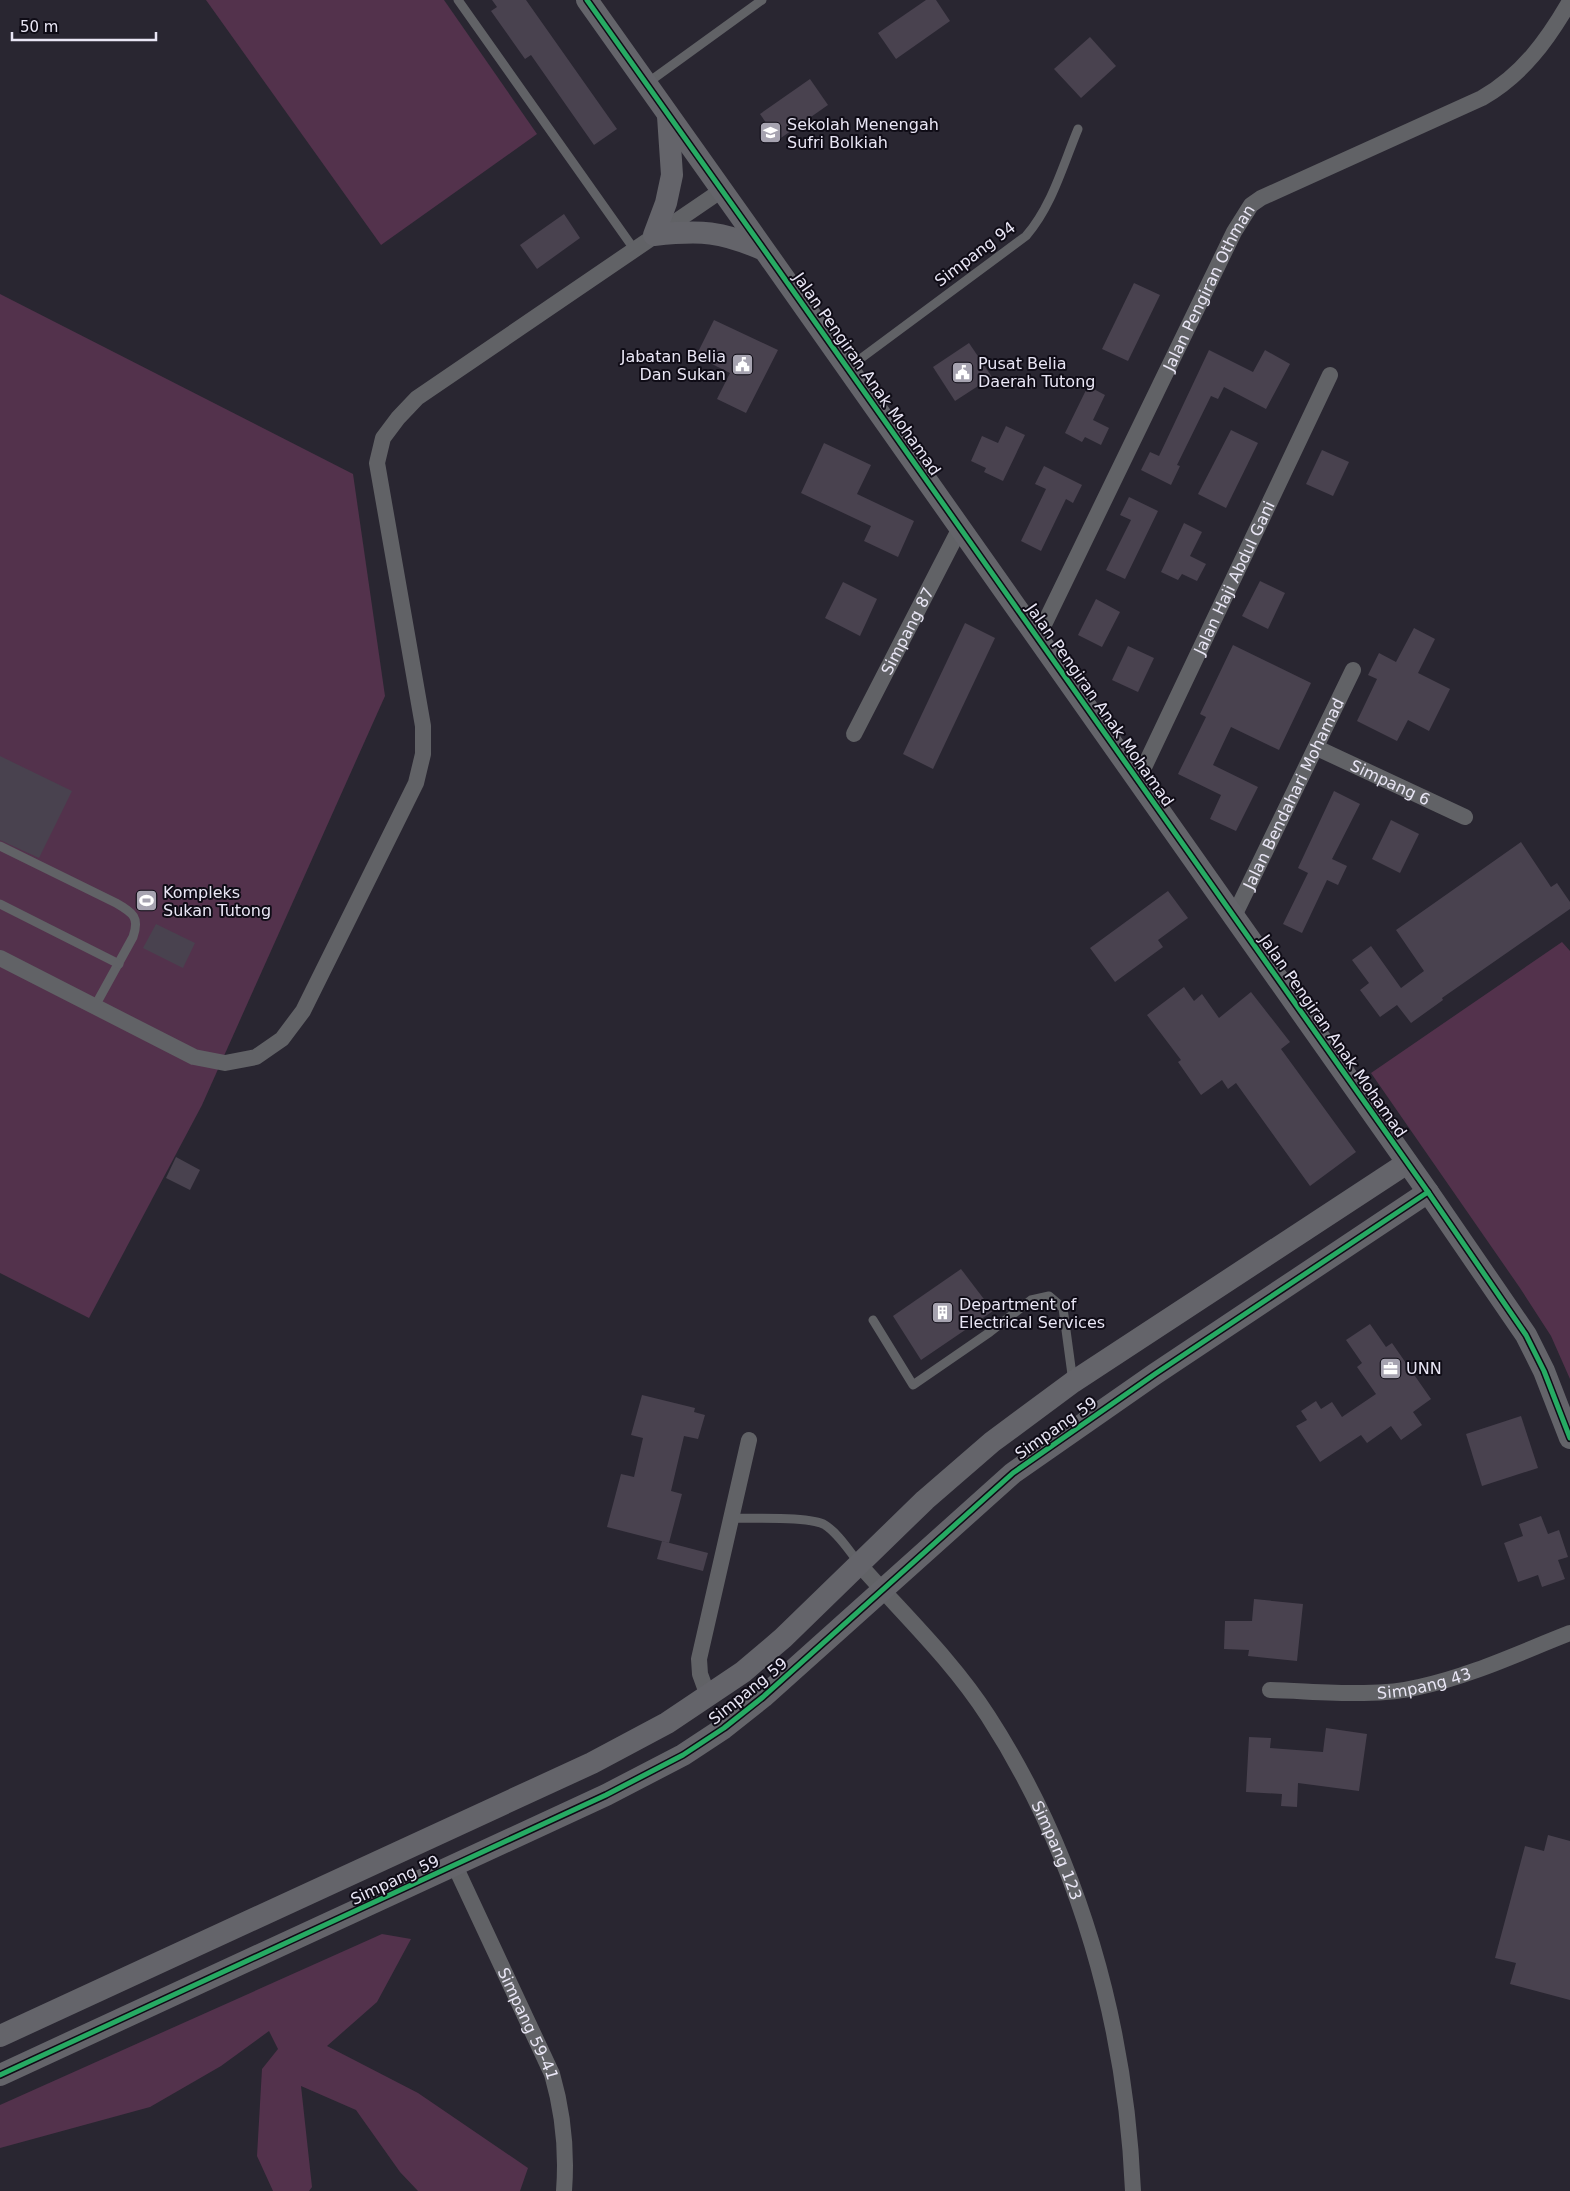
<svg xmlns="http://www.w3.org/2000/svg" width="1570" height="2191" font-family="'DejaVu Sans',sans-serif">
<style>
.green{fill:#53324c}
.building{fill:#49424f}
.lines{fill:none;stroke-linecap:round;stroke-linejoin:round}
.lane{stroke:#616266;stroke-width:9}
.street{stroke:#616266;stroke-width:16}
.secondary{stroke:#64646a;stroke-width:22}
.cycleway-casing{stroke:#0f0c16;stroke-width:8}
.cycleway{stroke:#26ab63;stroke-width:5}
.labels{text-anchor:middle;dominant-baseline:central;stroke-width:4;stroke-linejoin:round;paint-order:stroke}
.poi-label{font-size:16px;fill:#e9e6f5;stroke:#0f0c16;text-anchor:start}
.street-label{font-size:16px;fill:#e9e6f5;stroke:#0f0c16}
</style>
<rect width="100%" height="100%" fill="#292631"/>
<g class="green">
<path d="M206,0H444L537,134L381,245Z"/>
<path d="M0,294L353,474L385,696L202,1105L89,1318L0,1273Z"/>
<path d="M1562,942L1570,951V1379L1551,1336L1520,1288L1371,1073Z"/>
<path d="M382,1934L411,1939L377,2002L327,2046L418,2093L528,2168L520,2191H418L400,2172L356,2110L301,2086L312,2187L309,2191H273L257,2156L262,2069L278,2049L269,2031L221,2066L150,2107L0,2148V2105Z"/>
</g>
<g class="building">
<path d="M492,0H526L617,129L594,145L531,55L525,59L491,11L497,7Z"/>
<path d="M926,0H936L950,21L896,59L878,33Z"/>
<path d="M1090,37L1116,66L1081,98L1054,69Z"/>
<path d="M810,79L828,105L778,140L760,114Z"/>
<path d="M564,214L580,238L537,269L520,245Z"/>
<path d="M1134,283L1160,295L1128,361L1102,349Z"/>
<path d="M714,320L778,350L746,413L717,399L730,373L696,356Z"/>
<path d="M969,343L992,377L955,401L933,367Z"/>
<path d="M1209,350L1253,372L1265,350L1290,364L1266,409L1224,387L1218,399L1211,396L1177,465L1180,466L1171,485L1141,470L1150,452L1159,456Z"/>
<path d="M1088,386L1105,395L1093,420L1109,428L1101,445L1085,437L1082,442L1065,433Z"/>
<path d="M1006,426L1025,435L1003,481L984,472L986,468L971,461L982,436L998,443Z"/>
<path d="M1231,430L1258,443L1226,508L1198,494Z"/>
<path d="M824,443L871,465L857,494L914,521L898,557L864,541L871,526L801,493Z"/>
<path d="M1322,450L1349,462L1333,496L1306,484Z"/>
<path d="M1044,466L1082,485L1073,503L1066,499L1041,551L1021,541L1046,489L1035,484Z"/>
<path d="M1129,497L1158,511L1125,579L1106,570L1131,520L1120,515Z"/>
<path d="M1184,523L1202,532L1190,556L1206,564L1197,581L1182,574L1178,580L1161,572Z"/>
<path d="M1260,581L1285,593L1268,629L1242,616Z"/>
<path d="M843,582L877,599L860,636L825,618Z"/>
<path d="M1096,599L1120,612L1102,647L1078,635Z"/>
<path d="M965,623L995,638L933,769L903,754Z"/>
<path d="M1414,628L1435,639L1418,673L1450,689L1429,731L1408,720L1397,741L1357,721L1377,679L1368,675L1379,653L1396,662Z"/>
<path d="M1233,645L1311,683L1279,750L1231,727L1213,765L1258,787L1236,831L1210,819L1221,795L1178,774L1206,717L1200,714Z"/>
<path d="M1128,646L1154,658L1138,692L1112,680Z"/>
<path d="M0,756L72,791L39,858L0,840Z"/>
<path d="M1334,791L1360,804L1332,859L1347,866L1338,885L1327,880L1302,933L1283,924L1308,873L1298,868Z"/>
<path d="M1391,820L1419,834L1400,873L1372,859Z"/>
<path d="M1521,842L1551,887L1557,883L1570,902V909L1442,998L1443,1000L1411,1023L1397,1005L1380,1017L1360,990L1369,983L1352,960L1371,946L1401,988L1424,971L1396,930Z"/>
<path d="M1168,891L1188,918L1158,940L1163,947L1115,982L1090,948Z"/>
<path d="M156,924L195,943L183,968L143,948Z"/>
<path d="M1184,987L1194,1001L1202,994L1219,1018L1251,992L1290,1042L1281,1049L1356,1152L1310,1186L1236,1083L1228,1089L1222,1080L1201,1095L1178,1062L1181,1060L1147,1015Z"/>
<path d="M176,1157L200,1170L190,1190L166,1178Z"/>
<path d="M961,1269L993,1311L921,1360L893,1316Z"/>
<path d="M1370,1324L1386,1347L1392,1343L1431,1399L1413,1412L1422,1425L1401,1440L1391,1426L1367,1443L1361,1435L1320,1462L1296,1426L1307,1420L1301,1411L1316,1401L1321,1409L1332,1402L1342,1417L1376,1394L1357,1367L1362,1363L1346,1340Z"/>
<path d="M642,1395L695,1408L694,1412L705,1415L698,1439L684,1436L671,1491L682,1494L669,1543L607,1527L621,1474L634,1477L643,1438L631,1435Z"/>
<path d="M1521,1416L1538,1468L1482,1486L1466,1434Z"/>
<path d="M1541,1516L1548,1534L1559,1530L1568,1557L1558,1560L1565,1579L1542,1587L1538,1575L1518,1582L1504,1543L1523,1536L1519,1524Z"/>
<path d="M662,1541L708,1553L703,1571L657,1559Z"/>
<path d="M1254,1599L1303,1604L1297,1661L1248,1656L1249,1650L1224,1649L1225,1621H1252Z"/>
<path d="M1326,1728L1367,1734L1359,1791L1298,1783L1297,1807L1281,1806L1282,1794L1246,1792L1249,1737L1271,1738L1270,1748L1323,1752Z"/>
<path d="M1548,1835L1570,1841V2000L1510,1984L1516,1963L1495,1958L1525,1846L1544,1851Z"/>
</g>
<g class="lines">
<g class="lane">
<path d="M458,0L634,249"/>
<path d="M646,84L762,0"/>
<path d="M848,368L1026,236C1052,206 1063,165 1078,129"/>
<path d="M0,846L116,903C133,913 140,917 133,937L95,1006"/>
<path d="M0,904L119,964"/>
<path d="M873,1320L913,1385L990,1332L1031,1300L1049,1296L1063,1308L1073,1382"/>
<path d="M731,1518C752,1519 810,1516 825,1525C839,1534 849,1551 859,1563"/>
</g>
<g class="street">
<path id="s1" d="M1037,639L1234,232L1251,205L1261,198L1482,98C1522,75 1547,41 1570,1"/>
<path id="s2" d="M854,734L960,528"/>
<path id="s3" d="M1317,748L1465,817"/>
<path id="s4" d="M1138,780L1330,375"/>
<path id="s5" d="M1234,916L1353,670"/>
<path d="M0,958L194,1057L225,1063L256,1057L282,1039L303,1011L416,783L423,754V726L377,463L383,438L398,418L417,398L722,190"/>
<path id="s6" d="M859,1564C903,1614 952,1660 988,1716C1079,1857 1126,2025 1133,2191"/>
<path id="s7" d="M1270,1690C1316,1691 1375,1698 1419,1687C1471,1676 1521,1652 1570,1633"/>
<path d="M708,1696L700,1674L699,1659L749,1440"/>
<path id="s8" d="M455,1866L552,2074C563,2112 567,2152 564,2191"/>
</g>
<g class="secondary">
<path d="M587,0L765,251L1428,1192L1526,1335L1544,1371L1570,1438"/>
<path d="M668,116L672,175L666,203L654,235C701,230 721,231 764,250"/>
<path d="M0,2036L592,1763L667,1723L743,1672L783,1638L925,1500L992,1442L1073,1382L1407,1163"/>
<path d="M0,2075L606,1795L683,1755L724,1728L763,1697L1013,1473L1155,1374L1428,1192"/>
</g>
<defs>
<g id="cycleway">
<path d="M587,0L765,251L1428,1192L1526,1335L1544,1371L1570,1438"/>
<path d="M0,2075L606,1795L683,1755L724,1728L763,1697L1013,1473L1155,1374L1428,1192"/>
</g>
</defs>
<use href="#cycleway" class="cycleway-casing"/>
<use href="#cycleway" class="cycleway"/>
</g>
<defs>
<symbol id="school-square" viewBox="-11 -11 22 22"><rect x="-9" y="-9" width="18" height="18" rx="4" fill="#a6a3b0" stroke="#0f0c16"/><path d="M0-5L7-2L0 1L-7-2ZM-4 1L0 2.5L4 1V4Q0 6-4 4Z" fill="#fff"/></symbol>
<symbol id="civic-square" viewBox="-11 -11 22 22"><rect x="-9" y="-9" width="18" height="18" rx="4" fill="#a6a3b0" stroke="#0f0c16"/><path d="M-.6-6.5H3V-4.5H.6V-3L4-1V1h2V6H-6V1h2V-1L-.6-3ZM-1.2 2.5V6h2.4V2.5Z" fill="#fff"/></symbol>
<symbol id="stadium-square" viewBox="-11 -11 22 22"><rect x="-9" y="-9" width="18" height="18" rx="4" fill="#a6a3b0" stroke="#0f0c16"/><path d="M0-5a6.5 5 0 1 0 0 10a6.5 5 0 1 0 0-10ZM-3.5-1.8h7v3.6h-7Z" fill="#fff"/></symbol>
<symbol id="building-square" viewBox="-11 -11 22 22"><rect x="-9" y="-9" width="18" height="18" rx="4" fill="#a6a3b0" stroke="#0f0c16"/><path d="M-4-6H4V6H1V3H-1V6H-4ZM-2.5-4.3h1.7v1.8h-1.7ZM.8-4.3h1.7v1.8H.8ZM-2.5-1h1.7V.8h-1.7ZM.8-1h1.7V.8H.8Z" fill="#fff"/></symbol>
<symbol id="office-square" viewBox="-11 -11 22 22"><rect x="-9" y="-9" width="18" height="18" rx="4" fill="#a6a3b0" stroke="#0f0c16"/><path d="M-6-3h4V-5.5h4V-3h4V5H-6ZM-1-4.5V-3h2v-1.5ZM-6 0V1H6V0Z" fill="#fff"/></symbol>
</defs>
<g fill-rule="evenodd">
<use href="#school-square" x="758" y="120" width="25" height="25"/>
<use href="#civic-square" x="730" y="352" width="25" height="25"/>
<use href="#civic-square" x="950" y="360" width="25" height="25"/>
<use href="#stadium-square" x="134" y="888" width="25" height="25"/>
<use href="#building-square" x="930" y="1300" width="25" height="25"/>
<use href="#office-square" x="1378" y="1356" width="25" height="25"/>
</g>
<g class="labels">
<g class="poi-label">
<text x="787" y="124">Sekolah Menengah<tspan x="787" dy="18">Sufri Bolkiah</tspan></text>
<text x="726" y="356" text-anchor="end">Jabatan Belia<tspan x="726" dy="18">Dan Sukan</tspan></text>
<text x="978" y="363">Pusat Belia<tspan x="978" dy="18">Daerah Tutong</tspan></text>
<text x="163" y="892">Kompleks<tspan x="163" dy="18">Sukan Tutong</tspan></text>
<text x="959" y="1304">Department of<tspan x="959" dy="18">Electrical Services</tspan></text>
<text x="1406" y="1368">UNN</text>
</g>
<g class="street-label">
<text transform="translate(975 254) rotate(-37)">Simpang 94</text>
<text stroke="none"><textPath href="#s1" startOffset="391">Jalan Pengiran Othman</textPath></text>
<text transform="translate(867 374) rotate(55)">Jalan Pengiran Anak Mohamad</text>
<text stroke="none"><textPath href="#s4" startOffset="224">Jalan Haji Abdul Gani</textPath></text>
<text stroke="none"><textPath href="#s2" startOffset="116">Simpang 87</textPath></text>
<text transform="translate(1100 705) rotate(55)">Jalan Pengiran Anak Mohamad</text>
<text stroke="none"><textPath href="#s3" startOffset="81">Simpang 6</textPath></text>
<text stroke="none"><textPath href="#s5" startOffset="136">Jalan Bendahari Mohamad</textPath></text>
<text transform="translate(1333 1036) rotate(55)">Jalan Pengiran Anak Mohamad</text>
<text transform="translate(1056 1428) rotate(-35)">Simpang 59</text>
<text stroke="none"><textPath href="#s7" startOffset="155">Simpang 43</textPath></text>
<text transform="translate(748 1691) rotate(-39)">Simpang 59</text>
<text stroke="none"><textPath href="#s6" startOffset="351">Simpang 123</textPath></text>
<text transform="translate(395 1880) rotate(-25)">Simpang 59</text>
<text stroke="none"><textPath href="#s8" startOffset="174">Simpang 59-41</textPath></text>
</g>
</g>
<path d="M12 32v8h144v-8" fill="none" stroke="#e9e6f5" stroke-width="2.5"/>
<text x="20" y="32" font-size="15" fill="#e9e6f5" stroke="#0f0c16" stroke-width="4" paint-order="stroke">50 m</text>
</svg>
